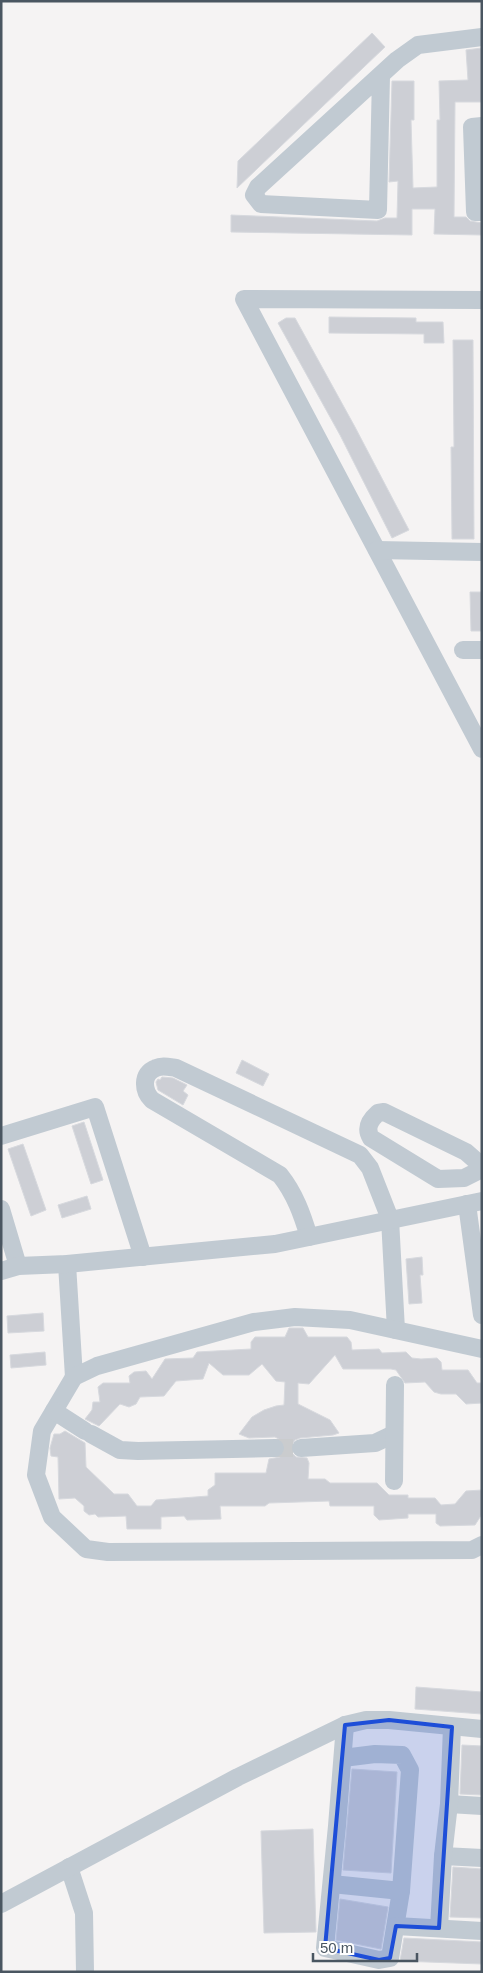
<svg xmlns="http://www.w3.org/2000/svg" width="483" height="1973" font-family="Arial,sans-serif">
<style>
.building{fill:#cdcfd5;stroke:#d7d9de}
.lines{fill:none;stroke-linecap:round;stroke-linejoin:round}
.minor-tunnel{stroke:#caccce;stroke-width:18;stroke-dasharray:18 9;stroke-linecap:butt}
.minor{stroke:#c1cad2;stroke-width:18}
.marked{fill:#1d4ed8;fill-opacity:0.2;stroke:#1d4ed8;stroke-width:4;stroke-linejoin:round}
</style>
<rect width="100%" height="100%" fill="#f5f3f3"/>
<g class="building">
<path d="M372,33L385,47L237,188L238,161Z"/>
<path d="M482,48V102H455L454,217H466L470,221L482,223V235L434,234L435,209H412V235L231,232V215L377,221L385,218H397L398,181L389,182L392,81H414V120H411L413,188L437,187V120H440L439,81L468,80L466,50Z"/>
<path d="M329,317L416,318V322H443L444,343H424V334L329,333Z"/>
<path d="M286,318H295L355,427L409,530L392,538L340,435L278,323Z"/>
<path d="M453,340H473L474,539H452L451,447H454Z"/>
<path d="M470,592H482V631H471Z"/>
<path d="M242,1060L269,1074L263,1086L236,1073Z"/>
<path d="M162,1077L173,1078L187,1085L183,1091L188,1095L183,1105L158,1090L156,1082L158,1079L160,1080Z"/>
<path d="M84,1122L103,1180L91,1184L72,1126Z"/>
<path d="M23,1144L46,1210L31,1216L8,1149Z"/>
<path d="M87,1196L91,1209L62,1218L58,1205Z"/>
<path d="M422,1257L423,1275H420L422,1303L409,1304L406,1259Z"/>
<path d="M43,1313L44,1331L8,1333L7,1316Z"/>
<path d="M289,1328H303L308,1337H347L351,1342L352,1350L379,1349L382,1353L406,1352L412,1358L421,1359L437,1358L441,1362L442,1370H468L477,1383H482V1403L466,1404L456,1394H441L434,1392L425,1382L405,1383L396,1370L391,1369H343L335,1355L309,1384L298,1383V1404L330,1420L339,1433L333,1435L300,1438L295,1440L290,1448L292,1453L296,1457L307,1458L309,1463L308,1479H325L330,1483H377L389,1495H408V1498H435L441,1505L455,1504L466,1491L482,1490V1514L475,1525L440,1526L436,1523V1514H408V1518L379,1520L374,1515V1506H330L329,1501L269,1503L265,1506H220L221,1519L187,1520L184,1516L161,1517V1529H127L126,1516L98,1517L95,1514L89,1515L84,1511V1506L75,1498L59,1499L58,1457L51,1456L50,1448L54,1434H60L65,1431L85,1443L86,1467L114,1494H128L137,1506H151L156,1500L208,1496V1490L215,1485V1473H266L269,1459L280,1457L284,1454L286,1448L284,1442L275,1437L249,1438L239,1434L252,1417L264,1410L276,1406L284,1405L285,1382L276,1381L262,1364L249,1375H223L209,1363L203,1379L176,1381L164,1396L140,1397L136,1404L129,1407L120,1404L99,1426L85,1419L92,1410L93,1402H100L98,1387L103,1383H130L129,1376L134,1372L146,1371L152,1379L165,1359L193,1358L197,1352L251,1349V1342L255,1337H285Z"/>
<path d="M45,1352L46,1365L11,1368L10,1355Z"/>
<path d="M416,1687L482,1692V1714L415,1709Z"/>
<path d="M462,1745L482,1746V1795L460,1794Z"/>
<path d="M352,1769L397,1772L391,1873L343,1870Z"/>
<path d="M313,1829L316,1932L264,1933L261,1831Z"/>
<path d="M453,1867L482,1869V1918L450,1917Z"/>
<path d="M340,1899L388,1907L381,1949L336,1940Z"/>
<path d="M404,1938L482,1942V1964L400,1961Z"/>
</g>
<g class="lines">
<path class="minor-tunnel" d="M275,1448H301"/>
<g class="minor">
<path d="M381,76L378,210L261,204L254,195L258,187L397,60L418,45L482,37"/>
<path d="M482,126L472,127L475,212H482"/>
<path d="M482,300L244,299L482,749"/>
<path d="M377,550L482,552"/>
<path d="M463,650H482"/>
<path d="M1,1136L95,1107L143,1257"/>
<path d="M482,1166L466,1152L384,1112L378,1113C370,1120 365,1128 371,1138L438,1179L464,1178L482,1169"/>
<path d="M467,1204L482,1315"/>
<path d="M1,1209L18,1266"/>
<path d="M309,1237C302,1214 295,1194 280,1175L152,1100C143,1091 141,1074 156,1068C162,1065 169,1067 176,1068L360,1155L370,1168L390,1219L396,1330"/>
<path d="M67,1264L74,1377"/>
<path d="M1,1271L18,1266L67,1264L275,1244L482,1201"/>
<path d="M482,1349L350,1320L295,1317L254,1322L97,1366L74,1377L42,1431L36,1475L52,1517L86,1549L108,1552L472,1550L482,1545"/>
<path d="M54,1411L85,1431"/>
<path d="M91,1434L120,1450L138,1451L275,1448"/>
<path d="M301,1448L375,1443L394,1434"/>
<path d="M394,1481L395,1385"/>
<path d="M345,1725L337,1826L325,1948L379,1960L390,1958L401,1891"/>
<path d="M449,1804L482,1806"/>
<path d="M443,1856L482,1858"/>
<path d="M69,1867L84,1913L85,1972"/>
<path d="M332,1884L401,1891L410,1770L402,1755L375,1754L343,1758"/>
<path d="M1,1904L238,1777L345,1725L366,1720H389L482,1729"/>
<path d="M396,1926L482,1931"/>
<path d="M439,1928L443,1856L449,1804L452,1727"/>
</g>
</g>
<path class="marked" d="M389,1720L452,1727L439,1928L396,1926L390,1958L379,1960L325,1948L345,1725Z"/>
<rect width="483" height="1973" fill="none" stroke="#4a5661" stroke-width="5"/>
<path d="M313 1953v8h104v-8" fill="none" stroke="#4a5661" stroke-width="2.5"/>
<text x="320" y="1953" font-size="15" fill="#4a5661" stroke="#ffffff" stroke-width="4" paint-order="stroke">50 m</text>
</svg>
